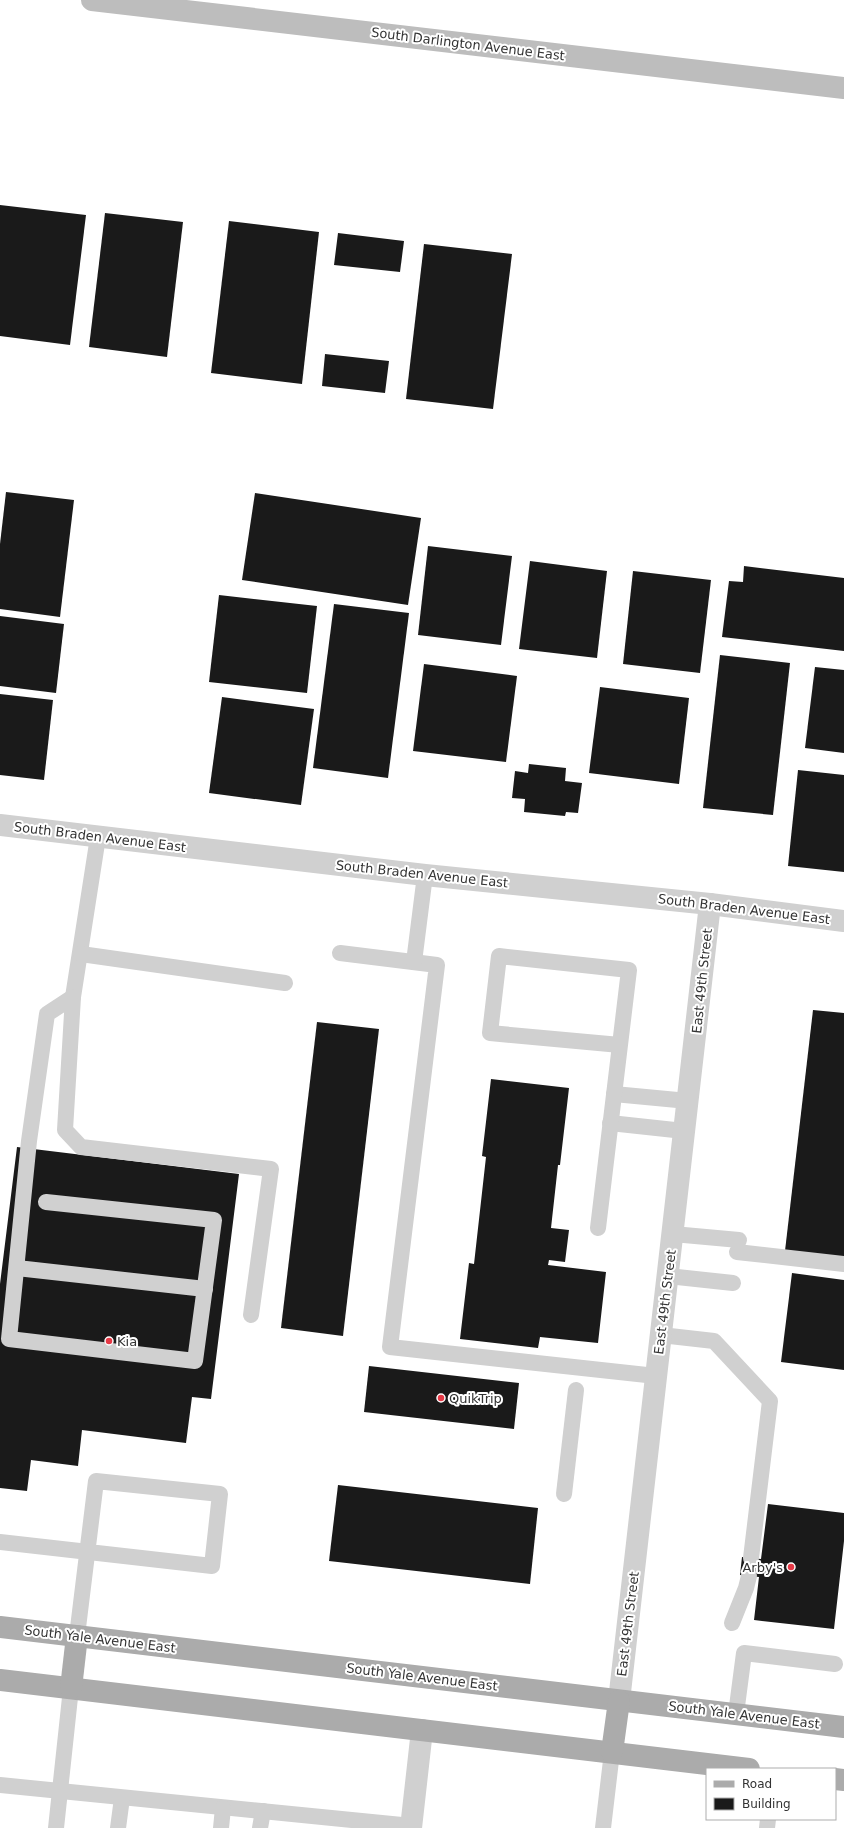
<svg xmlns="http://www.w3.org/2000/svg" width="844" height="1828" font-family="'DejaVu Sans',sans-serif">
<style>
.building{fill:#1a1a1a}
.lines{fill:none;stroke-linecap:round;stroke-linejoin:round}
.lane{stroke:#d0d0d0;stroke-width:16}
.street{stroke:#d0d0d0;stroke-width:22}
.secondary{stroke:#bdbdbd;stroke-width:22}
.primary{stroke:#ababab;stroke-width:22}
.poi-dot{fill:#e63946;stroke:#fff;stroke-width:1.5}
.labels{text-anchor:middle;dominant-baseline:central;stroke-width:4;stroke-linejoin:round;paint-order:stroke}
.street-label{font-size:13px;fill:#333;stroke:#fff}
.poi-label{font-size:13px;fill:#333;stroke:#fff;text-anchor:start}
</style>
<rect width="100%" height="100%" fill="#fff"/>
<g class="building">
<path d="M0,205L86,215L70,345L0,336Z"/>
<path d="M105,213L183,222L167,357L89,347Z"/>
<path d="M229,221L319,232L302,384L211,373Z"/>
<path d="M338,233L404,241L400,272L334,265Z"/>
<path d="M424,244L512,254L493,409L406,399Z"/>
<path d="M325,354L389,361L385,393L322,386Z"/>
<path d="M6,492L74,500L60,617L0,609V544Z"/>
<path d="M255,493L421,518L408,605L242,580Z"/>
<path d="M428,546L512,556L501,645L418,635Z"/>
<path d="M530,561L607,571L597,658L519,649Z"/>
<path d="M744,566L844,578V651L722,637L729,581L743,582Z"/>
<path d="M633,571L711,580L700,673L623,664Z"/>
<path d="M219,595L317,606L307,693L209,682Z"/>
<path d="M334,604L409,613L388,778L313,768Z"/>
<path d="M0,616L64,624L56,693L0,686Z"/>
<path d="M720,655L790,663L773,815L703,808Z"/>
<path d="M424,664L517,676L506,762L413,751Z"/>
<path d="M815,667L844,670V753L805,748Z"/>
<path d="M600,687L689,698L679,784L589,773Z"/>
<path d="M0,694L53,700L44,780L0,775Z"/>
<path d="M222,697L314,709L301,805L209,793Z"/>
<path d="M529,764L566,768L565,781L582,783L578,813L566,812L565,816L524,812L525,799L512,798L515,771L528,773Z"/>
<path d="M798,770L844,775V872L788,866Z"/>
<path d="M813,1010L844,1013V1258L785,1251Z"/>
<path d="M317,1022L379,1029L343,1336L281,1328Z"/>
<path d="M491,1079L569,1088L560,1165H558L551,1228L569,1230L565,1262L549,1260L548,1265L606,1272L598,1343L540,1337L538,1348L460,1339L469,1263L474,1264L486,1157L482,1156Z"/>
<path d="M17,1147L239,1174L211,1399L192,1397L186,1443L82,1430L78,1466L31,1460L27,1491L0,1488V1284Z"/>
<path d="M792,1273L844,1280V1370L781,1362Z"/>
<path d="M369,1366L519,1383L514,1429L364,1412Z"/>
<path d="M338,1485L538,1508L530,1584L329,1561Z"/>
<path d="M768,1504L844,1513V1541L834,1629L754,1620L759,1577L740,1575L742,1557L761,1559Z"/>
</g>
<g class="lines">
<g class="lane">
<path d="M98,837L73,997L65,1130L81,1147L271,1169L251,1315"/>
<path d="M340,953L437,965L390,1347L656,1376"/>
<path d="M81,954L285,983"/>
<path d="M414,962L425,875"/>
<path d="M614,1094L688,1101"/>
<path d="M610,1123L684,1131"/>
<path d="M46,1202L214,1220L195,1361L9,1339L29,1141L47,1014L73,997"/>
<path d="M598,1228L629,970L499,956L490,1033L620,1045"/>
<path d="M673,1234L739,1240"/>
<path d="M737,1252L844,1264"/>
<path d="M17,1268L205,1289"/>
<path d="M668,1276L733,1283"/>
<path d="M661,1335L714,1341L770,1401L751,1558"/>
<path d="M564,1494L576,1390"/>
<path d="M0,1542L212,1566L220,1494L96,1481L77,1636"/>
<path d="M732,1623L746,1588L749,1576"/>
<path d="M736,1714L744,1653L835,1664"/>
<path d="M0,1785L412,1826"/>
<path d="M56,1828L71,1688"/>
<path d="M118,1828L122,1798"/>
<path d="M221,1828L223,1808"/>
<path d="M260,1828L263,1811"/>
<path d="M603,1828L612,1752"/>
<path d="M767,1828L768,1819"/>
</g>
<g class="street">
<path d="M0,825L425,875L710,904L844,921"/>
<path d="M619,1701L710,904"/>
<path d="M411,1828L422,1730"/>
</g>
<path class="secondary" d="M92,0L844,88"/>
<g class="primary">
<path d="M0,1627L844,1727"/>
<path d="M0,1680L749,1769"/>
<path d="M71,1688L77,1636"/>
<path d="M612,1752L619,1701"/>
<path d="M835,1779L844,1780"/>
</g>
</g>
<g class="poi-dot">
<circle cx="109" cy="1341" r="4"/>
<circle cx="441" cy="1398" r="4"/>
<circle cx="791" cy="1567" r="4"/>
</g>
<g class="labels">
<g class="street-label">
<text transform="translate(468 44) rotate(7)">South Darlington Avenue East</text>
<text transform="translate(100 837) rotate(7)">South Braden Avenue East</text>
<text transform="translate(422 874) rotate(6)">South Braden Avenue East</text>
<text transform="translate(744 909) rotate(7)">South Braden Avenue East</text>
<text transform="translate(702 981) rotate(-84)">East 49th Street</text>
<text transform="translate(665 1302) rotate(-83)">East 49th Street</text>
<text transform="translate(628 1624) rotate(-83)">East 49th Street</text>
<text transform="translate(100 1639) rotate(7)">South Yale Avenue East</text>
<text transform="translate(422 1677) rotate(7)">South Yale Avenue East</text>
<text transform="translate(744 1715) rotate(7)">South Yale Avenue East</text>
</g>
<g class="poi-label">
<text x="117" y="1341">Kia</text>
<text x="449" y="1398">QuikTrip</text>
<text x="783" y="1567" text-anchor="end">Arby's</text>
</g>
</g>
<rect x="706" y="1768" width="130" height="52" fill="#ffffff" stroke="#adadad"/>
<rect x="714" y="1781" width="20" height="6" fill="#ababab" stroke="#adadad"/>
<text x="742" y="1788" font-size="12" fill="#333333">Road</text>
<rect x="714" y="1798" width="20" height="12" fill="#1a1a1a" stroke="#adadad"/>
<text x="742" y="1808" font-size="12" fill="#333333">Building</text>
</svg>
